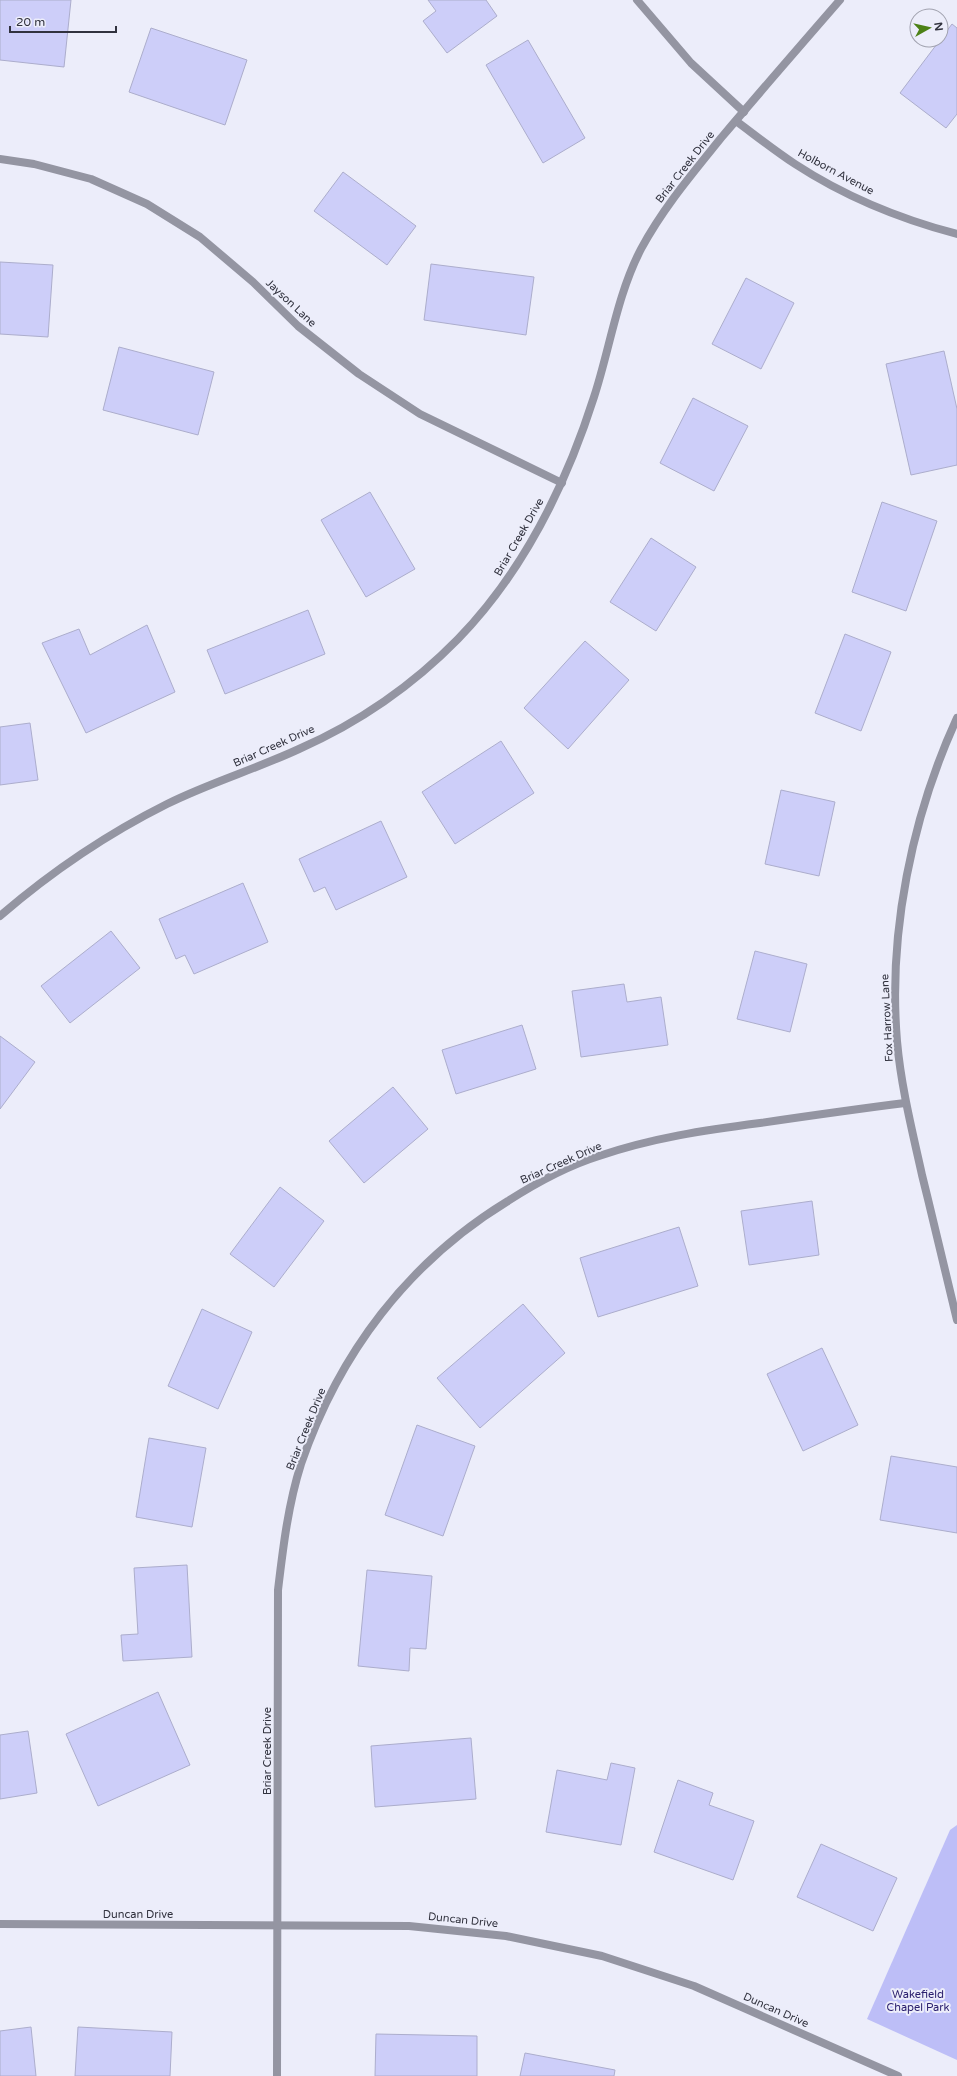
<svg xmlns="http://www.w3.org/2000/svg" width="957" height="2076" font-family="'Varela Round',sans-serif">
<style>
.green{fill:#bdbef7}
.building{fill:#cdcef9;stroke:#acadcc}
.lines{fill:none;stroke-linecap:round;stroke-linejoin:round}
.street{stroke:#9495a2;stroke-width:8}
.labels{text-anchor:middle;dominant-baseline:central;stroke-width:4;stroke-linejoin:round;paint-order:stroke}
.street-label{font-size:11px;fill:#31323e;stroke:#ecedfa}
.park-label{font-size:11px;fill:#2c206e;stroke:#ecedfa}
</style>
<rect width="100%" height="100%" fill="#ecedfa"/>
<path class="green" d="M957,1825V2060L867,2019L950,1830Z"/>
<g class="building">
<path d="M0,0H71L64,67L0,60Z"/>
<path d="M428,0H486L497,16L447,53L423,21L436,11Z"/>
<path d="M952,24L957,28V114L946,128L900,93Z"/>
<path d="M151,28L247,60L225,125L129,92Z"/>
<path d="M528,40L585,138L543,163L486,65Z"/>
<path d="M343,172L416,226L387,265L314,211Z"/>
<path d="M0,262L53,265L48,337L0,334Z"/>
<path d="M431,264L534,277L526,335L424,320Z"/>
<path d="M746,278L794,303L761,369L712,344Z"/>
<path d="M119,347L214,372L198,435L103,410Z"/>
<path d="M944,351L957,409V465L911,475L886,364Z"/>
<path d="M693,398L748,426L714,491L660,463Z"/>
<path d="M370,492L415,569L366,597L321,520Z"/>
<path d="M882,502L937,521L906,611L852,592Z"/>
<path d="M651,538L696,567L656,631L610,602Z"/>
<path d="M308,610L325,654L225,694L207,650Z"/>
<path d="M147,625L175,692L86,733L42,643L79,629L90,655Z"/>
<path d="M845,634L891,652L861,731L815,713Z"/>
<path d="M585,641L629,680L568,749L524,708Z"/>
<path d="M30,723L38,780L0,785V727Z"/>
<path d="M501,741L534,793L455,844L422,792Z"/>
<path d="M781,790L835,802L819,876L765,864Z"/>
<path d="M381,821L407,877L336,910L325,887L314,892L299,859Z"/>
<path d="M243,883L268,942L194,974L185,955L176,959L159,919Z"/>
<path d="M111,931L140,968L70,1023L41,986Z"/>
<path d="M755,951L807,964L790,1032L737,1019Z"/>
<path d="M624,984L627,1002L661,997L668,1045L581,1057L572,991Z"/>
<path d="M522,1025L536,1069L456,1094L442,1050Z"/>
<path d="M0,1036L35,1062L0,1109Z"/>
<path d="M393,1087L428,1129L364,1183L329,1141Z"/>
<path d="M280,1187L324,1221L274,1287L230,1254Z"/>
<path d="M812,1201L819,1255L749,1265L741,1211Z"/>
<path d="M679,1227L698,1286L598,1317L580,1258Z"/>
<path d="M523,1304L565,1353L480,1428L437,1378Z"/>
<path d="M202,1309L252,1332L218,1409L168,1386Z"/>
<path d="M822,1348L858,1425L803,1451L767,1374Z"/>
<path d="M417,1425L475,1446L443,1536L385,1515Z"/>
<path d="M149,1438L206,1448L192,1527L136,1517Z"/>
<path d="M891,1456L957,1467V1533L880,1520Z"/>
<path d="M187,1565L192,1657L123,1661L121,1635L138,1634L134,1568Z"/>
<path d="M367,1570L432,1576L426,1649L410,1648L409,1671L358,1666Z"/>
<path d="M158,1692L190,1765L98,1806L66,1734Z"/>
<path d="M28,1731L37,1793L0,1799V1735Z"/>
<path d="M471,1738L476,1799L375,1807L371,1746Z"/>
<path d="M611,1763L635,1768L621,1845L546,1832L557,1770L607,1780Z"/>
<path d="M678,1780L713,1793L709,1805L754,1821L733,1880L654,1852Z"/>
<path d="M821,1844L897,1878L873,1931L797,1897Z"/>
<path d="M31,2027L36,2076H0V2031Z"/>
<path d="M78,2027L172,2032L170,2076H75Z"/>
<path d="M376,2034L477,2036V2076H375Z"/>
<path d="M525,2053L615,2070L614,2076H520Z"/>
</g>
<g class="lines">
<g class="street">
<path d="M637,0L691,63L744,112"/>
<path d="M736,121C755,135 775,151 795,164C844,196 900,219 957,234"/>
<path d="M0,159L34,164L91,179L147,204L200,237L253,282L298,326L359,374L420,414L562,483"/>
<path d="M957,718C912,816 888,933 897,1041C901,1086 912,1130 922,1175C934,1223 945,1271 957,1320"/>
<path d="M0,916C51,872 107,834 167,804C209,783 256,769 299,749C358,723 413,685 458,639C523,572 566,485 594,397C610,348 617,295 641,249C663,208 692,174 721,138C760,92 800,46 840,0"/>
<path d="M0,1924L409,1926L506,1936L602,1956L694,1986L898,2076"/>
<path d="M277,2076L278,1590C283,1548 288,1505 301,1464C339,1353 408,1262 508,1201C536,1183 567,1166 599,1156C652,1138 705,1130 760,1123C808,1116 857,1109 905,1103"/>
</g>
</g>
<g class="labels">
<g class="street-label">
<text transform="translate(685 167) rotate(-52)">Briar Creek Drive</text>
<text transform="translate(836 172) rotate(28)">Holborn Avenue</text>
<text transform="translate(291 303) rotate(43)">Jayson Lane</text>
<text transform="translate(519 537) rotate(-60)">Briar Creek Drive</text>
<text transform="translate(274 746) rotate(-24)">Briar Creek Drive</text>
<text transform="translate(887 1018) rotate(-93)">Fox Harrow Lane</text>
<text transform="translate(561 1163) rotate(-24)">Briar Creek Drive</text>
<text transform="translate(306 1429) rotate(-68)">Briar Creek Drive</text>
<text transform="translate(267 1751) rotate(-90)">Briar Creek Drive</text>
<text x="138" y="1914">Duncan Drive</text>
<text transform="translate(463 1920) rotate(6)">Duncan Drive</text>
<text transform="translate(776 2010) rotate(24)">Duncan Drive</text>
</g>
<g class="park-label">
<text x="918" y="1994">Wakefield<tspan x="918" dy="13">Chapel Park</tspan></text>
</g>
</g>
<g transform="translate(929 28) rotate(82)"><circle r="19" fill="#ecedfa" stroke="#a1a2af"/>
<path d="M0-3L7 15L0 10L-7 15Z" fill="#4c8116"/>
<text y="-6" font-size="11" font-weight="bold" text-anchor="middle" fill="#31323e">N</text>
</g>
<path d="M10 26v6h106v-6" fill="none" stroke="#31323e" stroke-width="2"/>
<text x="16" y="26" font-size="12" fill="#31323e" stroke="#ecedfa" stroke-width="3" paint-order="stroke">20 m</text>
</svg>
